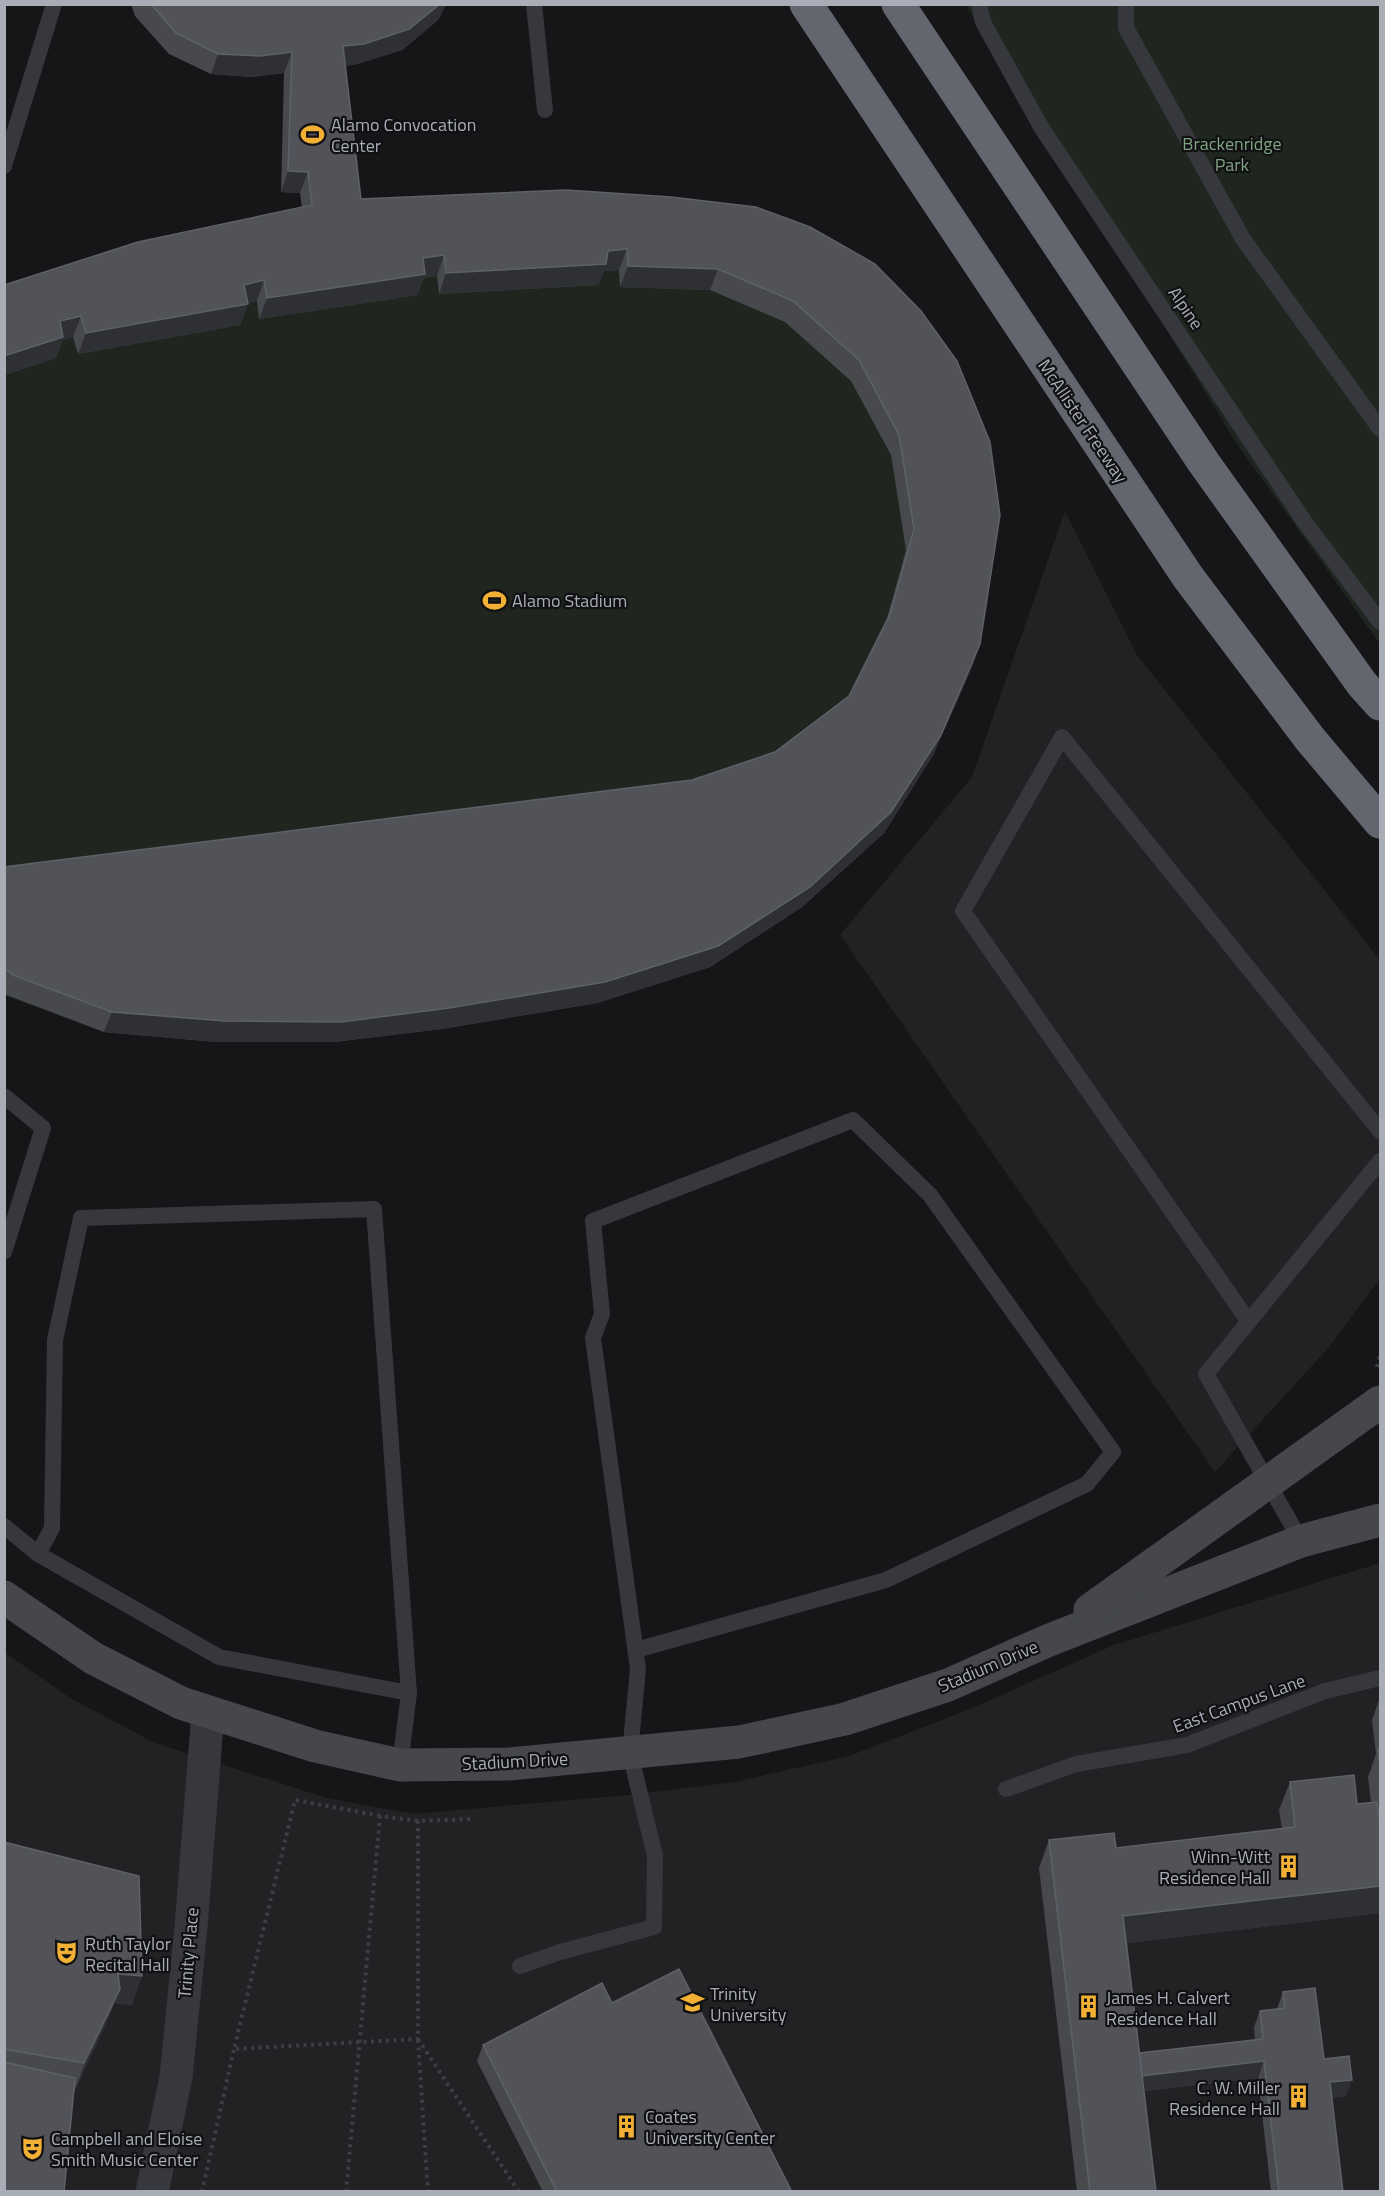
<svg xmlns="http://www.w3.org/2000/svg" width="1385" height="2196" font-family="'Titillium Web',sans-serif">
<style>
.built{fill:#222225}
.green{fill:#1e261f}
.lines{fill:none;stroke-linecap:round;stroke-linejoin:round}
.path{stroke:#3d3f44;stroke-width:4;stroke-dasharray:3 4.5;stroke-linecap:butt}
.lane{stroke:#37383d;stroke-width:16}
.street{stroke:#37383d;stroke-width:33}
.secondary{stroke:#45474d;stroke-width:33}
.highway{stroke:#63666e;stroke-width:33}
.wall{fill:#47494d}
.shaded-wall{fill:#2f3033}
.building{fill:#525359;stroke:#5f6168;stroke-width:1.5}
.labels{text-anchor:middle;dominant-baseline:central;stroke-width:4.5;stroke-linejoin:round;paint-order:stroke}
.poi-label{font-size:18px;fill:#a8adb8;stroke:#111113;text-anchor:start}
.park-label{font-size:18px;fill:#7fa381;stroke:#111113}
.street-label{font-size:18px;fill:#a8adb8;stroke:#111113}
</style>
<rect width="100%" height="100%" fill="#161618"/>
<g class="built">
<path d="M1065,511L1137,655L1380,960V1278L1330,1346L1215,1472L840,935L972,777Z"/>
<path d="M1380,1563V2191H5L4,1652L72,1699L155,1743L327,1798L413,1814L628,1795L735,1782L849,1756L970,1709L1114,1645Z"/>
</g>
<g class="green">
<path d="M966,5H1380V644L1237,444Z"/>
<path d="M558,211L913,332L933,755L884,833L802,907L710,967L597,1003L441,1029L334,1042H217L104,1032L6,996L5,304Z"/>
</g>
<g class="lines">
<g class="path">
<path d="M1377,1367L1380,1355"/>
<path d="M380,1816L295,1800L234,2049L418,2039V1821"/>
<path d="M418,2039L519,2192"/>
<path d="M418,2040L428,2192"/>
<path d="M202,2192L234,2049"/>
<path d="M346,2192L380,1816L418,1821L472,1819"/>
</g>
<g class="lane">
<path d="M534,4L545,110"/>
<path d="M979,4L983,22L1041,127L1304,521L1380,622"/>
<path d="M1126,4V28L1243,239L1380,429"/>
<path d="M4,166L54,4"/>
<path d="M4,1096L43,1128L4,1252"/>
<path d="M1249,1322L963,911L1062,737L1380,1131"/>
<path d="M4,1526L38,1554"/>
<path d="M1301,1541L1206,1374L1380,1161"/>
<path d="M400,1765L409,1693L219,1657L38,1554L52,1528L55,1340L81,1218L374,1209L409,1693"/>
<path d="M1006,1789L1076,1764L1187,1745L1325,1691L1380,1678"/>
<path d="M520,1966L560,1952L654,1927L655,1856L630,1753L638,1669L593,1338L602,1314L593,1221L853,1120L930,1195L1113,1452L1087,1484L886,1580L636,1650"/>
</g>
<path class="street" d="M152,2192L176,2077L191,1927L208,1712"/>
<g class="secondary">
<path d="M4,1597L93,1658L181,1703L315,1746L400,1765L509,1764L739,1742L845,1719L948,1685L1047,1641L1301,1541L1380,1520"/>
<path d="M1090,1610L1380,1402"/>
</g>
<g class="highway">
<path d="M806,4L1188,577L1310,739L1380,822"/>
<path d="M898,4L1204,463L1362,684L1380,704"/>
</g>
</g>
<g class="wall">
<path d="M131,4H446L438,20L402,50L357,64L345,66L361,199L875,264L973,665L933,755L884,833L802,907L710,967L597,1003L441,1029L334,1042H217L104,1032L4,994V867L692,780L775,752L849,696L886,622L906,550L891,455L851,381L785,322L710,290L620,287L619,270L604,271L598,285L439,294L437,276L424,278L417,295L259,319L257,301L248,303L240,325L78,354L73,337L62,340L56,358L4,375V285L302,207L300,193L281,192L284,73L252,77L211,74L169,54L135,16Z"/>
<path d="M1380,1697V1913L1127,1943L1140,2053L1255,2040L1254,2027L1260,2011L1277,2009L1283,1992L1346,2096L1332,2098L1343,2192H1271L1258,2078L1144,2091L1156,2192H1077L1039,1868L1049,1840L1116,1848L1282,1828L1279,1810L1290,1782L1357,1804L1371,1802L1368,1777L1376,1754L1372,1720Z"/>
<path d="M4,1842L132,2005L114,2003L109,2017L74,2092L73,2091L64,2187L4,2192Z"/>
<path d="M612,2003L792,2192H543L477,2061L483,2045Z"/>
</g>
<g class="shaded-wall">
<path d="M440,4H446L438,20L402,50L357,64L336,67L343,46Z"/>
<path d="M292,52L284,73L252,77L211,74L218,54Z"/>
<path d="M288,171L308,172L300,193L281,192Z"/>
<path d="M627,249L619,270L604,271L598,285L439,294L446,273L608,251Z"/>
<path d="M444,255L437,276L424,278L417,295L259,319L267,298L423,258Z"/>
<path d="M628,266L718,269L710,290L620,287Z"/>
<path d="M264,280L257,301L237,306L244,285Z"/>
<path d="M248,304L240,325L78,354L86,333Z"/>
<path d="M81,316L73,337L62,340L56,358L4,375V356L60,321Z"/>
<path d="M980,644L973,665L933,755L884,833L802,907L710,967L597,1003L441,1029L334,1042H217L104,1032L112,1012L341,1022Z"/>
<path d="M1380,1886V1913L1113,1945L1123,1916Z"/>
<path d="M118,1974L142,1976L132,2005L114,2003L109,2017L74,2092Z"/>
<path d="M1264,2061L1258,2078L1131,2093L1137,2077Z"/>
<path d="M1352,2080L1346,2096L1325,2099L1330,2082Z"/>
</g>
<g class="building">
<path d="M151,4H440L409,29L364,44L343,46L361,199L566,190L671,197L756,207L810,227L875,264L921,311L957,361L990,442L1000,515L980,644L941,735L891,812L810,887L718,946L605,982L449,1008L341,1022L225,1021L112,1012L13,975L4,968V867L692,780L775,752L849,696L890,614L914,529L899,435L859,360L793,301L718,269L628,266L627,249L608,251L606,264L446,273L444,255L423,258L425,274L267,298L264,280L244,285L248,304L86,333L81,316L60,321L63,337L4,356V285L138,242L312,205L308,172L288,171L292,52L260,56L218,54L176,33Z"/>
<path d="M1378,1749H1380V1769Z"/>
<path d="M1354,1775L1357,1804L1377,1802L1379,1819H1380V1886L1123,1916L1156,2192H1090L1049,1840L1114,1833L1116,1848L1295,1827L1290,1782Z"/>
<path d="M4,1842L139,1876L142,1976L118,1974L120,1989L84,2063L4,2049Z"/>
<path d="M679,1969L792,2192H557L483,2045L602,1983L612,2003Z"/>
<path d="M1315,1988L1324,2059L1349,2056L1352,2080L1330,2082L1343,2192H1279L1264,2061L1142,2076L1140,2053L1263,2039L1260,2011L1285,2008L1283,1992Z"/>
<path d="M4,2062L75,2078L64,2192H4Z"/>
</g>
<defs>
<symbol id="stadium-bare" viewBox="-9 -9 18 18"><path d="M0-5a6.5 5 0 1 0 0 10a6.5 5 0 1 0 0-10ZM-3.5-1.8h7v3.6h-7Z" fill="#f2b134" stroke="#111113" stroke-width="2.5" paint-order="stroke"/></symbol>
<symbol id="building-bare" viewBox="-9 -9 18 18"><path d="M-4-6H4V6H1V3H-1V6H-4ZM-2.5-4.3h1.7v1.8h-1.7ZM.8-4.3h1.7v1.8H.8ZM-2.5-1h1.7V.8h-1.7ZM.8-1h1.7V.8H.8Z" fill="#f2b134" stroke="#111113" stroke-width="2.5" paint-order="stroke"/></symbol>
<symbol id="theatre-bare" viewBox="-9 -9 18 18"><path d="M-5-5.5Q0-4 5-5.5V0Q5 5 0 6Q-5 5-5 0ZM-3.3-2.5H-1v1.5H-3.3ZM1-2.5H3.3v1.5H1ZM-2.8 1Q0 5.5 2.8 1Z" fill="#f2b134" stroke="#111113" stroke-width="2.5" paint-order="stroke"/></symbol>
<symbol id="university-bare" viewBox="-9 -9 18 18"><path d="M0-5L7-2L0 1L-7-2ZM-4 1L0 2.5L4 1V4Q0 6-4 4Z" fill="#f2b134" stroke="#111113" stroke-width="2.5" paint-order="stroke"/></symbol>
</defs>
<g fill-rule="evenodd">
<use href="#stadium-bare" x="296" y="118" width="33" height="33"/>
<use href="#stadium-bare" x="478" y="584" width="33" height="33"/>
<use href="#building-bare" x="1272" y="1850" width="33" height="33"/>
<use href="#theatre-bare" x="50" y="1936" width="33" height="33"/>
<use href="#university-bare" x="676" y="1986" width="33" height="33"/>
<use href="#building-bare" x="1072" y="1990" width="33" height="33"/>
<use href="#building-bare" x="1282" y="2080" width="33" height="33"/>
<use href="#building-bare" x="610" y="2110" width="33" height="33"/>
<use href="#theatre-bare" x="16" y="2132" width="33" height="33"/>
</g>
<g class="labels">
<g class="poi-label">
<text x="331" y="124">Alamo Convocation<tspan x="331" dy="21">Center</tspan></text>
<text x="512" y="600">Alamo Stadium</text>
<text x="1270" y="1856" text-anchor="end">Winn-Witt<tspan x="1270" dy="21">Residence Hall</tspan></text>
<text x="85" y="1943">Ruth Taylor<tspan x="85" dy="21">Recital Hall</tspan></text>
<text x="710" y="1993">Trinity<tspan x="710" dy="21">University</tspan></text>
<text x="1106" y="1997">James H. Calvert<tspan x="1106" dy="21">Residence Hall</tspan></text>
<text x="1280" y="2087" text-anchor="end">C. W. Miller<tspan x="1280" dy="21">Residence Hall</tspan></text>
<text x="645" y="2116">Coates<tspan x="645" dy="21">University Center</tspan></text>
<text x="51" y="2138">Campbell and Eloise<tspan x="51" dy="21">Smith Music Center</tspan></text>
</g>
<g class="park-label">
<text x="1232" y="143">Brackenridge<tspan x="1232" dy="21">Park</tspan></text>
</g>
<g class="street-label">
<text transform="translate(1186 308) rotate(56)">Alpine</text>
<text transform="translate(1083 421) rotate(56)">McAllister Freeway</text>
<text transform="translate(988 1666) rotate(-23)">Stadium Drive</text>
<text transform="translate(1239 1703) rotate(-20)">East Campus Lane</text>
<text transform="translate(515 1761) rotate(-3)">Stadium Drive</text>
<text transform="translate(188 1953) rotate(-85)">Trinity Place</text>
</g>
</g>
<rect width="1385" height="2196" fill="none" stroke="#a8adb8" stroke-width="12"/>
</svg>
